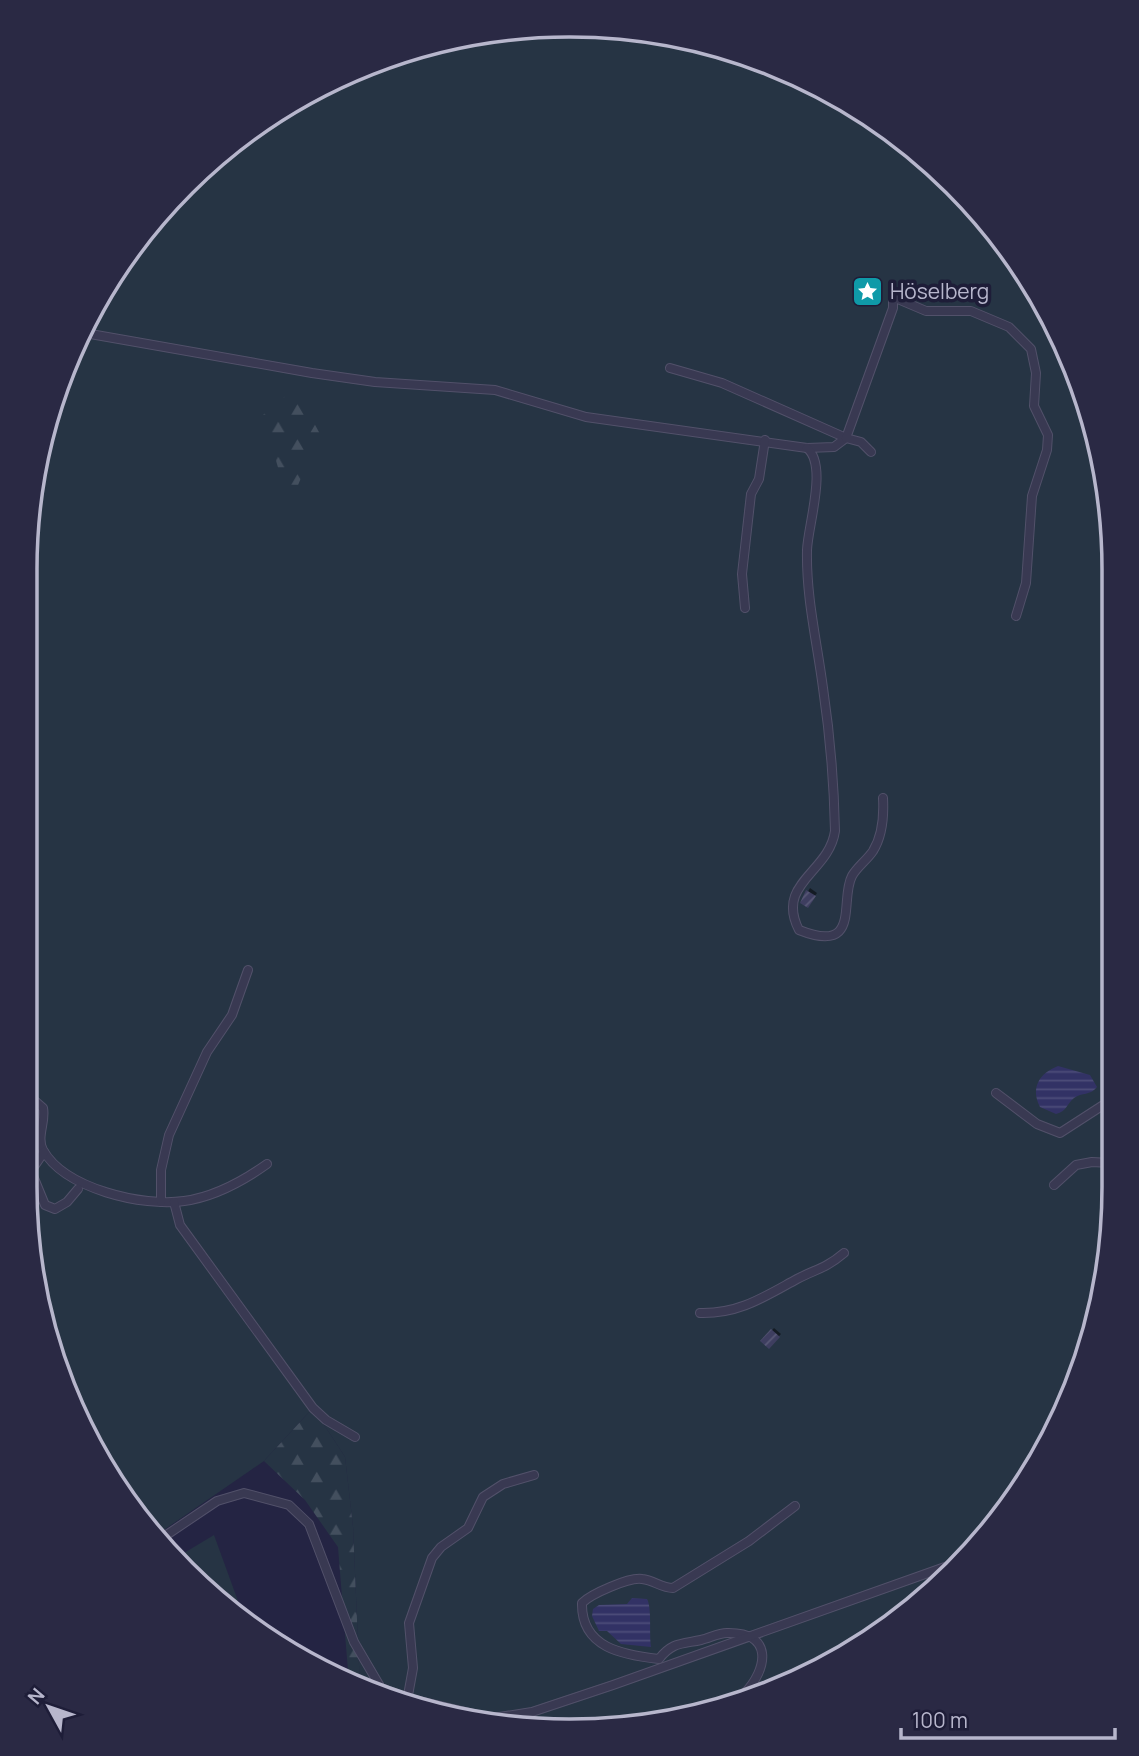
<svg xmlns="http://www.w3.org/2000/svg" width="1139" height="1756" font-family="Manrope,sans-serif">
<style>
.green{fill:#263444}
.forest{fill:url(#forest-firs)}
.water{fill:url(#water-rules)}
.shadow{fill:#0007}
.building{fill:url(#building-hatch)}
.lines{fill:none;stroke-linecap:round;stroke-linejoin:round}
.service-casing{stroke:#52516a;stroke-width:10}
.service{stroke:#393952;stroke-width:8}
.labels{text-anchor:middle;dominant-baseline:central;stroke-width:7;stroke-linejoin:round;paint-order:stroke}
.poi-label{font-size:21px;fill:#b7b6cc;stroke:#1e1d38;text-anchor:start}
.rim{fill:none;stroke:#b7b6cc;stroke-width:3.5}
</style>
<defs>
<pattern id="forest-firs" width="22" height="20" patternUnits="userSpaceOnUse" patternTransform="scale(1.75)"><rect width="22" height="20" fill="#263444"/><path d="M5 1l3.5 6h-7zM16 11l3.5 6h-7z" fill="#434f5e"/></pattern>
<pattern id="water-rules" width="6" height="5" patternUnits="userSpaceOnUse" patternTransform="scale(1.75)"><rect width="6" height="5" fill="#323265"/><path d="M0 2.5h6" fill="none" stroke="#4d4d7a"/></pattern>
<pattern id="building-hatch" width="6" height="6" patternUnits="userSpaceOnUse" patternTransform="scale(1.75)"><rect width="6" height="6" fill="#3e3e60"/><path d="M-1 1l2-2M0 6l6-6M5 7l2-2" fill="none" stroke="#585876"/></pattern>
</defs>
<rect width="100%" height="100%" fill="#242443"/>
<g class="green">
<path d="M534,26L641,29L745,54L842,98L929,160L1002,238L1058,329L1096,429L1113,534L1110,1258L1058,1427L979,1546L842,1658L710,1713L533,1730L360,1689L353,1527L345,1457L313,1408L264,1461L158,1534L117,1490L53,1361L25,1186L29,498L81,329L160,210L238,137L329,81L429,43Z"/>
<path d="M214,1535L246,1623L237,1619L179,1556Z"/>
</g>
<g class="forest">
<path d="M295,388L320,434L289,506L263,415Z"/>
<path d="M313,1408L345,1457L353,1527L360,1689L349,1683L338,1547L305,1500L264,1461Z"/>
</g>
<g class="water">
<path d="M1058,1066L1090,1075L1097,1087C1090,1096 1082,1092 1074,1098C1066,1105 1067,1111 1056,1114L1040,1107C1030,1087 1040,1073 1058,1066Z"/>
<path d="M632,1598L647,1599C652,1608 649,1633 651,1647L621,1644L607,1631H599L592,1616L593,1609L599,1605L627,1604Z"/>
</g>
<g class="shadow">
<path d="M810,888L817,893L810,903L802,902Z"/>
<path d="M774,1328L781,1334L769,1347L763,1341Z"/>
</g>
<g class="building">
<path d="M806,890L816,896L808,908L800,903Z"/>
<path d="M771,1329L780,1337L769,1349L760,1341Z"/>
</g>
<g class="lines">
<defs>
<g id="service">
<path d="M79,332L312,373L375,382L495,390L586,417L807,448L834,447L846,438L722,383L670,368"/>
<path d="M807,448C828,465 808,525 807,550C806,597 817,642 823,688C830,735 834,784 835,831C829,873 775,883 799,930C862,955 839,900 852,876C857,867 867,860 873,851C883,835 884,816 883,798"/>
<path d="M871,452L861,442L846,438L893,308V297L926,311H971L1009,327L1031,349L1036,373L1034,406L1048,435L1047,450L1032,496L1026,583L1016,616"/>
<path d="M745,608L742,574L751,494L759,479L765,440"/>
<path d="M26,996L33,981"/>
<path d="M996,1093L1037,1124L1060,1133L1111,1100"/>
<path d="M25,1100L35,1101L43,1108C46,1122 36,1137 43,1150C65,1189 143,1207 184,1201C213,1197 243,1181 267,1164"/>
<path d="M44,1152L31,1171L45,1205L55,1209L67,1202L78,1189"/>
<path d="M1054,1185L1076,1165L1092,1162L1110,1163"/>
<path d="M161,1202V1170L169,1135L207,1052L232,1015L248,970"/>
<path d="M174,1202L180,1225L313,1408L326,1420L355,1437"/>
<path d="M700,1313C739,1314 764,1297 797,1279C816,1269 825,1269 844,1253"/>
<path d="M162,1538L217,1501L244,1493L289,1505L309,1524L354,1642L381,1688L407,1698L491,1718"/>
<path d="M744,1694C768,1669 774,1632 727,1633C718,1633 710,1638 701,1640C682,1644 672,1642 659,1659C623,1655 581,1648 582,1603C591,1594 629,1577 642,1579C654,1580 661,1588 673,1588L749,1541L795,1506"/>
<path d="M407,1701L413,1668L409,1623L432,1558L441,1547L468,1528L483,1497L503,1484L534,1475"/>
<path d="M487,1719L532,1712L613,1685L959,1562"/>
</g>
</defs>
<use href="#service" class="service-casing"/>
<use href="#service" class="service"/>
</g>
<defs>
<symbol id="sight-square" viewBox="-11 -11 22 22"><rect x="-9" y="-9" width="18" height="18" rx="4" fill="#0f9aa8" stroke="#1e1d38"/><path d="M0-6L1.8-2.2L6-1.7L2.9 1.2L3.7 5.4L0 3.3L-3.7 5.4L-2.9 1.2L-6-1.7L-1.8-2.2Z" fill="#fff"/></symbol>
</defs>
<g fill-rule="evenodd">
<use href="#sight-square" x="850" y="274" width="35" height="35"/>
</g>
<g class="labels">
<g class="poi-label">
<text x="890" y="291">Höselberg</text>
</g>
</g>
<path d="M0 0H1139V1756H0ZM569 37H570A532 532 0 0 1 1102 569V1187A532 532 0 0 1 570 1719H569A532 532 0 0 1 37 1187V569A532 532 0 0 1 569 37Z" fill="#2a2944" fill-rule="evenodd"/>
<path class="rim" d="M569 37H570A532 532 0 0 1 1102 569V1187A532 532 0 0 1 570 1719H569A532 532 0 0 1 37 1187V569A532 532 0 0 1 569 37Z"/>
<g transform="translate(49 1707) rotate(310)" stroke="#1e1d38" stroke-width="5" paint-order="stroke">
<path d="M0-5L12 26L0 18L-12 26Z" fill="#b7b6cc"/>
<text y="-10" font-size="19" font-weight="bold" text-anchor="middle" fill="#b7b6cc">N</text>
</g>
<path d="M901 1728v10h214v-10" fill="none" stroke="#b7b6cc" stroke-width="3.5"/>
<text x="912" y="1728" font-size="21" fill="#b7b6cc" stroke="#1e1d38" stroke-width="5" paint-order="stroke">100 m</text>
</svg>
